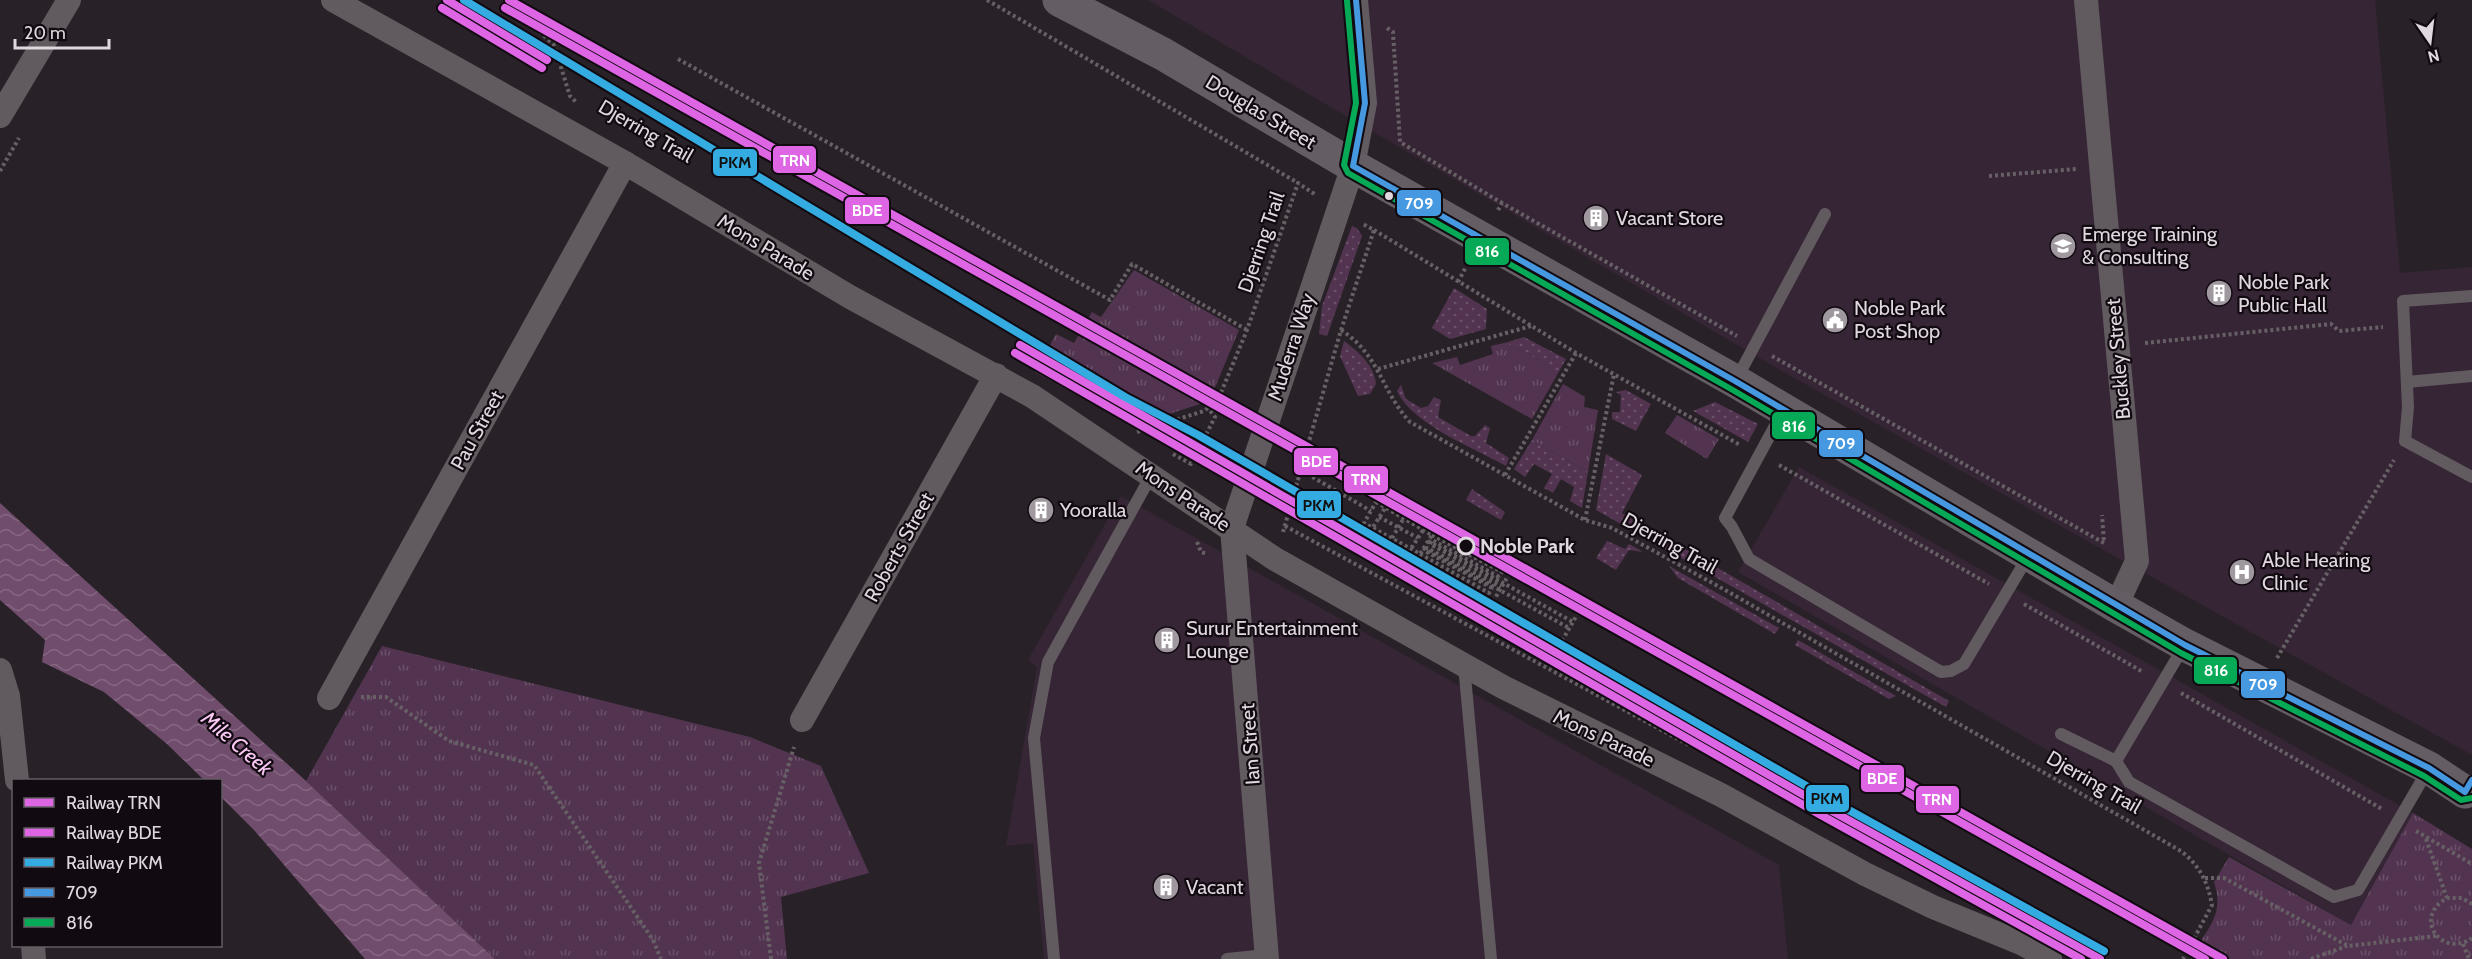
<svg xmlns="http://www.w3.org/2000/svg" width="2472" height="959" font-family="Cabin,sans-serif">
<style>
.built{fill:#362535}
.grass{fill:url(#grass-tufts)}
.garden{fill:url(#garden-dots)}
.water{fill:url(#water-waves)}
.lines{fill:none;stroke-linecap:round;stroke-linejoin:round}
.path{stroke:#676166;stroke-width:4;stroke-dasharray:3 3;stroke-linecap:butt}
.service{stroke:#615b60;stroke-width:12}
.minor{stroke:#615b60;stroke-width:24}
.secondary{stroke:#645e64;stroke-width:33}
.path-bridge{stroke:#676166;stroke-width:4;stroke-dasharray:3 3;stroke-linecap:butt}
.bus-1-casing{stroke:#110a10;stroke-width:10}
.bus-2-casing{stroke:#110a10;stroke-width:10}
.bus-1{stroke:#4699e1;stroke-width:6}
.bus-2{stroke:#06aa56;stroke-width:6}
.rail-1-casing{stroke:#110a10;stroke-width:12}
.rail-2-casing{stroke:#110a10;stroke-width:12}
.rail-3-casing{stroke:#110a10;stroke-width:12}
.rail-1{stroke:#de66e4;stroke-width:8}
.rail-2{stroke:#de66e4;stroke-width:8}
.rail-3{stroke:#34ace1;stroke-width:8}
.bus-dot{fill:#e1d7df;stroke:#110a10;stroke-width:2}
.stop-dot{fill:#110a10;stroke:#e1d7df;stroke-width:3}
.labels{text-anchor:middle;dominant-baseline:central;stroke-width:4.5;stroke-linejoin:round;paint-order:stroke}
.street-label{font-size:20px;fill:#e1d7df;stroke:#110a10}
.poi-label{font-size:20px;fill:#e1d7df;stroke:#110a10;text-anchor:start}
.stop-label{font-size:20px;font-weight:bold;fill:#e1d7df;stroke:#110a10;text-anchor:start}
.water-label{font-size:21px;font-style:italic;fill:#fcc9f6;stroke:#110a10}
.line-badge{stroke:#110a10;stroke-width:2}
.badge-label{font-size:16px;text-anchor:middle;font-weight:bold;fill:#fff}
.pale-badge-label{font-size:16px;text-anchor:middle;font-weight:bold;fill:#111}
</style>
<defs>
<pattern id="grass-tufts" width="24" height="20" patternUnits="userSpaceOnUse" patternTransform="scale(1.5)"><rect width="24" height="20" fill="#523450"/><path d="M3 7l-1-3M5 7V3M7 7l1-3M15 17l-1-3M17 17v-4M19 17l1-3" fill="none" stroke="#6b5169"/></pattern>
<pattern id="garden-dots" width="8" height="8" patternUnits="userSpaceOnUse" patternTransform="scale(1.5)"><rect width="8" height="8" fill="#523450"/><path d="M2 2h.1M6 6h.1" fill="none" stroke="#6b5169" stroke-width="1.8" stroke-linecap="round"/></pattern>
<pattern id="water-waves" width="16" height="10" patternUnits="userSpaceOnUse" patternTransform="scale(1.5)"><rect width="16" height="10" fill="#714d6d"/><path d="M0 5q4-4 8 0t8 0" fill="none" stroke="#856681"/></pattern>
</defs>
<rect width="100%" height="100%" fill="#282228"/>
<g class="built">
<path d="M1148,0H2375L2400,273L2472,267V755L1780,370Z"/>
<path d="M1799,467L2413,813L2351,925L1738,572Z"/>
<path d="M1121,496L1779,865L1788,959H1044L1033,843L1006,846L1037,667L1028,660Z"/>
</g>
<g class="grass">
<path d="M1134,270L1239,330L1211,397L1200,404L1132,426L1035,372L1056,334L1074,343L1092,312L1101,317Z"/>
<path d="M1508,342L1510,346L1538,359L1557,375L1532,419L1432,363L1457,357L1460,365L1493,354L1491,346Z"/>
<path d="M1563,384L1585,397L1584,407L1598,410L1588,472L1532,440Z"/>
<path d="M1677,415L1719,439L1707,459L1665,433Z"/>
<path d="M382,646L750,737L821,766L869,873L781,897L787,959H495L306,781Z"/>
<path d="M2413,813L2472,849V959H2191C2204,930 2226,917 2214,882L2229,857L2351,925Z"/>
</g>
<g class="garden">
<path d="M1352,226L1357,228L1362,236L1327,336L1319,334L1322,306Z"/>
<path d="M1454,288L1487,309L1486,329L1450,339L1432,328Z"/>
<path d="M1524,337L1566,359L1557,375L1538,359L1510,346L1508,342Z"/>
<path d="M1344,341C1359,352 1374,365 1376,384L1370,394L1358,396L1340,356Z"/>
<path d="M1401,385L1406,399L1421,408L1428,406L1434,397L1441,400L1438,417L1471,436H1475L1485,425L1490,428L1486,443L1509,458L1506,466C1474,448 1412,424 1397,391Z"/>
<path d="M1626,390L1651,404L1636,431L1612,419V412H1620L1621,395L1616,392Z"/>
<path d="M1715,402L1758,424L1748,442L1693,411Z"/>
<path d="M1532,440L1588,472L1582,508L1570,501L1574,487L1561,479L1553,493L1544,488L1552,474L1534,464L1525,477L1514,469Z"/>
<path d="M1606,454L1642,475L1622,513L1949,701L1946,707L1596,510Z"/>
<path d="M1472,489L1505,512L1501,520L1466,500Z"/>
<path d="M1607,541L1625,549L1629,544L1643,552L1629,550L1616,570L1596,558Z"/>
<path d="M1669,566L1779,628L1775,634L1678,578Z"/>
<path d="M1798,640L1896,696L1889,699L1795,645Z"/>
</g>
<path class="water" d="M0,503L306,781L495,959H365L254,830L221,797L220,780H204L167,744L104,692L42,662L45,640L0,600Z"/>
<g class="lines">
<g class="path">
<path d="M514,0L516,10L554,45L570,96L576,102"/>
<path d="M987,0L1298,183"/>
<path d="M1387,28L1393,32L1400,142L1502,203"/>
<path d="M678,59L1110,300L1132,264L1247,330"/>
<path d="M0,171L19,138"/>
<path d="M1989,176L2076,169"/>
<path d="M1498,210L1502,203L1737,336"/>
<path d="M1374,230L1576,353L1740,445"/>
<path d="M1458,282L1466,267"/>
<path d="M1341,330C1380,355 1381,391 1410,422L1585,520L1612,528L1718,586L2181,851C2199,865 2208,882 2212,905L2183,959"/>
<path d="M2145,343L2331,324L2339,331L2383,327"/>
<path d="M1772,356L2104,543L2102,515"/>
<path d="M1378,369L1531,326"/>
<path d="M1137,432L1204,411L1218,400L1247,330L1298,183L1316,195"/>
<path d="M1173,454L1191,464L1215,417L1208,408"/>
<path d="M1779,465L1989,584"/>
<path d="M1302,471L1371,511"/>
<path d="M1505,475L1576,353"/>
<path d="M1376,502L1432,535L1420,554L1364,523Z"/>
<path d="M1379,517L1418,538"/>
<path d="M1585,520L1614,374"/>
<path d="M1285,526L1691,746"/>
<path d="M1283,532L1341,330L1374,230L1363,224"/>
<path d="M1432,535L1502,572L1499,577"/>
<path d="M1392,538L1404,518"/>
<path d="M1428,541L1573,622"/>
<path d="M1197,542L1201,552L1207,554"/>
<path d="M1423,548L1569,628"/>
<path d="M1420,554L1489,593L1492,588"/>
<path d="M2024,604L2143,672"/>
<path d="M1559,646L1581,608"/>
<path d="M2277,658L2394,460"/>
<path d="M2181,693L2382,809"/>
<path d="M361,697H386L449,741L534,765L653,940L661,959"/>
<path d="M2416,831L2472,864"/>
<path d="M2426,839L2447,898"/>
<path d="M2205,878H2224L2348,946L2436,936"/>
<path d="M2472,904L2462,898H2447C2411,918 2443,959 2472,938"/>
<path d="M2463,944L2469,959"/>
<path d="M771,959L759,863L794,747"/>
<path d="M2311,959L2347,946"/>
</g>
<g class="service">
<path d="M2472,296L2403,301L2408,407L2405,441L2472,477"/>
<path d="M1736,380L1825,214"/>
<path d="M2407,382L2472,376"/>
<path d="M1783,411L1725,518L1732,527L1749,559L1941,672L1951,671L1964,664L2029,555"/>
<path d="M1464,665L1491,959"/>
<path d="M2061,734L2116,761L2129,782L2334,897L2358,890L2429,768"/>
<path d="M2116,761L2184,646"/>
<path d="M1054,959L1034,738L1048,662L1152,474"/>
<path d="M1227,959L1267,955"/>
</g>
<g class="minor">
<path d="M333,0L625,163L850,297L1032,396L1275,559L1503,687L1721,795L1865,874L1933,907L2023,944L2050,959"/>
<path d="M2086,0L2137,561L2116,606"/>
<path d="M0,116L69,0"/>
<path d="M0,670L8,696L17,780"/>
<path d="M329,698L625,163"/>
<path d="M802,720L996,375"/>
<path d="M33,946L34,959"/>
<path d="M1267,959L1232,528L1353,166L1365,103L1356,0"/>
</g>
<path class="secondary" d="M1059,0L1163,54L1353,166L1735,381L2116,606L2185,645L2429,768L2465,792"/>
<g class="path-bridge">
<path d="M1367,537L1390,500"/>
<path d="M1405,558L1429,521"/>
<path d="M1499,577L1432,540L1430,544L1503,584"/>
<path d="M1492,588L1425,551L1427,548L1501,587"/>
<path d="M1490,607L1512,569"/>
</g>
<defs>
<path id="bus-1" d="M1356,0L1365,103L1353,166L1735,381L2185,645L2429,768L2465,792L2472,780"/>
<path id="bus-2" d="M1347,1L1356,103L1344,165L1348,173L1731,389L2181,653L2424,776L2461,800L2472,798"/>
</defs>
<use href="#bus-1" class="bus-1-casing"/>
<use href="#bus-2" class="bus-2-casing"/>
<use href="#bus-1" class="bus-1"/>
<use href="#bus-2" class="bus-2"/>
<defs>
<g id="rail-1">
<path d="M447,0L547,60"/>
<path d="M509,0L2223,959"/>
<path d="M1020,345L1823,806L2100,959"/>
</g>
<g id="rail-2">
<path d="M442,8L542,68"/>
<path d="M505,8L2205,959"/>
<path d="M1015,353L1819,814L2081,959"/>
</g>
<path id="rail-3" d="M464,0L1125,397L1198,435L1827,798L2104,951"/>
</defs>
<use href="#rail-1" class="rail-1-casing"/>
<use href="#rail-2" class="rail-2-casing"/>
<use href="#rail-3" class="rail-3-casing"/>
<use href="#rail-1" class="rail-1"/>
<use href="#rail-2" class="rail-2"/>
<use href="#rail-3" class="rail-3"/>
</g>
<defs>
<symbol id="building-disc" viewBox="-11 -11 22 22"><circle r="9.5" fill="#a0989f" stroke="#110a10"/><path d="M-4-6H4V6H1V3H-1V6H-4ZM-2.5-4.3h1.7v1.8h-1.7ZM.8-4.3h1.7v1.8H.8ZM-2.5-1h1.7V.8h-1.7ZM.8-1h1.7V.8H.8Z" fill="#fff"/></symbol>
<symbol id="university-disc" viewBox="-11 -11 22 22"><circle r="9.5" fill="#a0989f" stroke="#110a10"/><path d="M0-5L7-2L0 1L-7-2ZM-4 1L0 2.5L4 1V4Q0 6-4 4Z" fill="#fff"/></symbol>
<symbol id="civic-disc" viewBox="-11 -11 22 22"><circle r="9.5" fill="#a0989f" stroke="#110a10"/><path d="M-.6-6.5H3V-4.5H.6V-3L4-1V1h2V6H-6V1h2V-1L-.6-3ZM-1.2 2.5V6h2.4V2.5Z" fill="#fff"/></symbol>
<symbol id="hospital-disc" viewBox="-11 -11 22 22"><circle r="9.5" fill="#a0989f" stroke="#110a10"/><path d="M-5-5h3v3.5h4V-5h3V5h-3V1.5h-4V5h-3Z" fill="#fff"/></symbol>
</defs>
<g fill-rule="evenodd">
<use href="#building-disc" x="1581" y="203" width="30" height="30"/>
<use href="#university-disc" x="2048" y="231" width="30" height="30"/>
<use href="#building-disc" x="2204" y="278" width="30" height="30"/>
<use href="#civic-disc" x="1820" y="305" width="30" height="30"/>
<use href="#building-disc" x="1026" y="495" width="30" height="30"/>
<use href="#hospital-disc" x="2227" y="557" width="30" height="30"/>
<use href="#building-disc" x="1152" y="625" width="30" height="30"/>
<use href="#building-disc" x="1151" y="872" width="30" height="30"/>
</g>
<circle class="bus-dot" cx="1389" cy="196" r="5"/>
<circle class="stop-dot" cx="1466" cy="546" r="8"/>
<g class="labels">
<g class="street-label">
<text transform="translate(1261 112) rotate(31)">Douglas Street</text>
<text transform="translate(646 131) rotate(30)">Djerring Trail</text>
<text transform="translate(1261 242) rotate(-71)">Djerring Trail</text>
<text transform="translate(766 247) rotate(31)">Mons Parade</text>
<text transform="translate(1291 347) rotate(-72)">Muderra Way</text>
<text transform="translate(2118 359) rotate(-95)">Buckley Street</text>
<text transform="translate(477 430) rotate(-61)">Pau Street</text>
<text transform="translate(1183 496) rotate(34)">Mons Parade</text>
<text transform="translate(1670 543) rotate(29)">Djerring Trail</text>
<text transform="translate(899 547) rotate(-61)">Roberts Street</text>
<text transform="translate(1604 738) rotate(25)">Mons Parade</text>
<text transform="translate(1250 744) rotate(-94)">Ian Street</text>
<text transform="translate(2094 782) rotate(30)">Djerring Trail</text>
</g>
<g class="poi-label">
<text x="1616" y="218">Vacant Store</text>
<text x="2082" y="234">Emerge Training<tspan x="2082" dy="23">&amp; Consulting</tspan></text>
<text x="2238" y="282">Noble Park<tspan x="2238" dy="23">Public Hall</tspan></text>
<text x="1854" y="308">Noble Park<tspan x="1854" dy="23">Post Shop</tspan></text>
<text x="1060" y="510">Yooralla</text>
<text x="2262" y="560">Able Hearing<tspan x="2262" dy="23">Clinic</tspan></text>
<text x="1186" y="628">Surur Entertainment<tspan x="1186" dy="23">Lounge</tspan></text>
<text x="1186" y="887">Vacant</text>
</g>
<g class="stop-label">
<text x="1480" y="546">Noble Park</text>
</g>
<g class="water-label">
<text transform="translate(237 743) rotate(41)">Mile Creek</text>
</g>
</g>
<g class="line-badge">
<rect x="772" y="145" width="45" height="29" rx="6" fill="#de66e4"/>
<rect x="712" y="148" width="46" height="29" rx="6" fill="#34ace1"/>
<rect x="1396" y="189" width="46" height="28" rx="6" fill="#4699e1"/>
<rect x="844" y="196" width="46" height="29" rx="6" fill="#de66e4"/>
<rect x="1464" y="237" width="46" height="29" rx="6" fill="#06aa56"/>
<rect x="1771" y="411" width="45" height="29" rx="6" fill="#06aa56"/>
<rect x="1818" y="429" width="46" height="29" rx="6" fill="#4699e1"/>
<rect x="1293" y="447" width="46" height="29" rx="6" fill="#de66e4"/>
<rect x="1343" y="465" width="46" height="29" rx="6" fill="#de66e4"/>
<rect x="1296" y="490" width="46" height="29" rx="6" fill="#34ace1"/>
<rect x="2193" y="656" width="45" height="29" rx="6" fill="#06aa56"/>
<rect x="2240" y="670" width="46" height="29" rx="6" fill="#4699e1"/>
<rect x="1860" y="764" width="45" height="29" rx="6" fill="#de66e4"/>
<rect x="1805" y="784" width="45" height="29" rx="6" fill="#34ace1"/>
<rect x="1915" y="785" width="45" height="29" rx="6" fill="#de66e4"/>
</g>
<g class="badge-label">
<text x="795" y="166">TRN</text>
<text x="1419" y="209">709</text>
<text x="867" y="216">BDE</text>
<text x="1487" y="257">816</text>
<text x="1794" y="432">816</text>
<text x="1841" y="449">709</text>
<text x="1316" y="467">BDE</text>
<text x="1366" y="485">TRN</text>
<text x="2216" y="676">816</text>
<text x="2263" y="690">709</text>
<text x="1882" y="784">BDE</text>
<text x="1937" y="805">TRN</text>
</g>
<g class="pale-badge-label">
<text x="735" y="168">PKM</text>
<text x="1319" y="511">PKM</text>
<text x="1827" y="804">PKM</text>
</g>
<rect x="12" y="779" width="210" height="168" fill="#110a10" stroke="#645c63" stroke-width="1.5"/>
<rect x="24" y="798" width="30" height="9" fill="#de66e4" stroke="#645c63" stroke-width="1.5"/>
<text x="66" y="809" font-size="18" fill="#e1d7df">Railway TRN</text>
<rect x="24" y="828" width="30" height="9" fill="#de66e4" stroke="#645c63" stroke-width="1.5"/>
<text x="66" y="839" font-size="18" fill="#e1d7df">Railway BDE</text>
<rect x="24" y="858" width="30" height="9" fill="#34ace1" stroke="#645c63" stroke-width="1.5"/>
<text x="66" y="869" font-size="18" fill="#e1d7df">Railway PKM</text>
<rect x="24" y="888" width="30" height="9" fill="#4699e1" stroke="#645c63" stroke-width="1.5"/>
<text x="66" y="899" font-size="18" fill="#e1d7df">709</text>
<rect x="24" y="918" width="30" height="9" fill="#06aa56" stroke="#645c63" stroke-width="1.5"/>
<text x="66" y="929" font-size="18" fill="#e1d7df">816</text>
<g transform="translate(2430 42) rotate(166)" stroke="#110a10" stroke-width="4.5" paint-order="stroke">
<path d="M0-4.5L10 22L0 15L-10 22Z" fill="#e1d7df"/>
<text y="-9" font-size="16" font-weight="bold" text-anchor="middle" fill="#e1d7df">N</text>
</g>
<path d="M15 39v9h94v-9" fill="none" stroke="#e1d7df" stroke-width="3"/>
<text x="24" y="39" font-size="18" fill="#e1d7df" stroke="#110a10" stroke-width="4.5" paint-order="stroke">20 m</text>
</svg>
